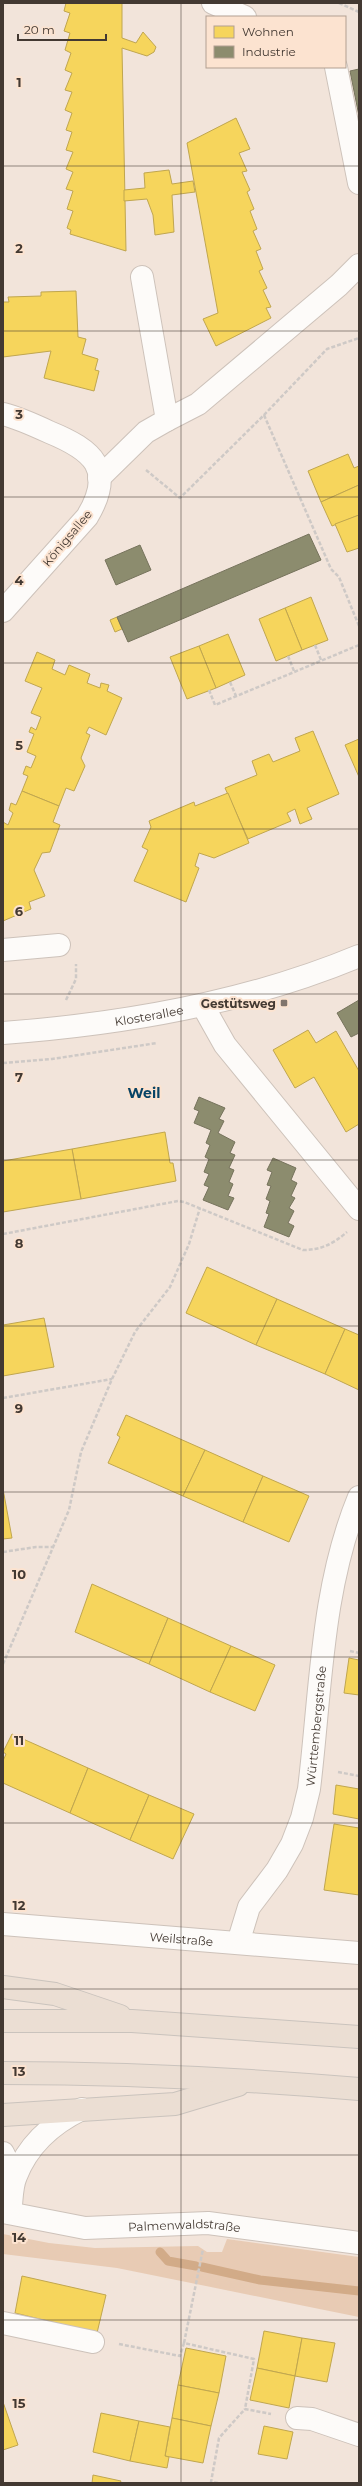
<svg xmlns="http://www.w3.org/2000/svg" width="362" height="2486" font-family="Montserrat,sans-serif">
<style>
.green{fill:#e8cbb4}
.homes{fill:#f6d55c;stroke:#c0a64f}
.industry{fill:#8c8c6e;stroke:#76735c}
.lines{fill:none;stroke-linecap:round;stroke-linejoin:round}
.stream{stroke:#d2ab88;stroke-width:9}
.minor-casing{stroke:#cdc2ba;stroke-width:24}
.highway-casing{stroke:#cac3bd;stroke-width:24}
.path{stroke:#cec9c6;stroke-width:2.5;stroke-dasharray:4 2;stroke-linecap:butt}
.minor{stroke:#fdfbf9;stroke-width:22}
.highway{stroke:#ebded3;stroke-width:22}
.grid{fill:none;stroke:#433932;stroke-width:1;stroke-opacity:0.55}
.poi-dot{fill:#80756d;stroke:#fce3d0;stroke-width:1.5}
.labels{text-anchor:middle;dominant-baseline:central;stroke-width:4;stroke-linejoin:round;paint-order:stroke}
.street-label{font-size:12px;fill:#433932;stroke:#fce3d0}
.poi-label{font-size:12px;font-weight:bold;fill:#433932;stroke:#fce3d0;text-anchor:end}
.quarter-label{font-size:14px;font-weight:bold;fill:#094364;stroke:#fce3d0}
.grid-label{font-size:13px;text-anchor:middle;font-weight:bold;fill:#433932;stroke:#fce3d0;stroke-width:4;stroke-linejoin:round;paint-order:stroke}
</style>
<rect width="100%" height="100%" fill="#f2e4da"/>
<path class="green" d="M3,2234L49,2243L95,2248L198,2246L207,2252H222L227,2239L359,2257V2317L117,2268L3,2254Z"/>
<g class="homes">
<path d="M66,3H122V38L136,43L143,32L156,47L154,52L147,56L122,48L126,251L70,234L71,230L67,228L73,211L67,209L73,191L66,189L73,172L66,169L73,152L66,150L72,132L66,130L72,113L65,110L72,92L65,90L72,73L65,70L71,53L65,50L70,33L64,31L70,13L64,11Z"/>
<path d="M236,118L250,149L239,153L247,171L242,172L250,190L247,192L254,209L250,211L257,229L253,231L261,249L256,251L263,269L259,271L267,288L263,290L271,307L266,308L271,318L216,346L203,319L218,313L187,143Z"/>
<path d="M169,170L172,184L193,181L195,192L172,195L174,232L155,235L153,215L147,199L124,201V190L145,188L144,173Z"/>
<path d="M76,291L78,337L86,339L82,354L98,359L95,370L99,371L94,391L44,378L51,351L3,357V302H9L8,297L41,296V292Z"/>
<path d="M348,454L354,468L359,466V485L321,502L308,471Z"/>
<path d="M359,485V515L332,526L321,502Z"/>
<path d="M359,515V548L347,552L335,524Z"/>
<path d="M311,597L328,640L302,650L285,608Z"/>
<path d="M285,608L302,650L276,661L259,619Z"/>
<path d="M117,617L122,629L115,632L110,620Z"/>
<path d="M228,634L245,675L216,688L199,646Z"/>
<path d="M199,646L216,688L187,699L170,657Z"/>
<path d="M37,652L55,660L52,669L65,675L69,665L90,674L87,683L100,688L101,683L109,685L107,691L122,698L106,735L89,727L86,733L90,735L81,758L85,766L74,791L66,788L59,806L22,791L28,776L23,774L26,766L31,768L36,756L27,752L34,734L29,732L31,727L36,730L41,717L31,713L42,688L25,681Z"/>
<path d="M313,731L339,794L307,808L312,819L300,824L295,809L287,813L291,821L248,839L225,788L257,775L252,761L269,754L273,762L300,751L295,738Z"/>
<path d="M359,739V777L345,745Z"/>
<path d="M22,791L59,806L53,822L60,825L50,852L42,853L34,870L45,896L29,902L31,909L3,921V822L8,825L13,813L9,810L11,803L16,805Z"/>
<path d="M228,793L249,843L214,858L199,853L195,866L199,868L186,902L134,881L148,850L142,847L151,827L149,821L194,802L195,806Z"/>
<path d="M308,1030L316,1043L336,1031L359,1071V1124L346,1132L314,1077L295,1088L273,1050Z"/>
<path d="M165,1132L170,1163H173L176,1181L81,1199L72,1149Z"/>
<path d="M72,1149L81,1199L3,1212V1161Z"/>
<path d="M207,1267L277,1299L256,1345L186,1313Z"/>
<path d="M277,1299L345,1329L325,1374L256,1345Z"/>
<path d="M44,1318L54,1367L3,1376V1325Z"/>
<path d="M345,1329L359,1335V1390L325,1374Z"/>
<path d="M126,1415L205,1450L183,1496L108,1463L120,1437L117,1435Z"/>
<path d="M205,1450L263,1476L243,1522L183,1496Z"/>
<path d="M263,1476L309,1496L289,1542L243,1522Z"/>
<path d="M3,1489L12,1538L3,1539Z"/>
<path d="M92,1584L168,1618L149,1664L75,1632Z"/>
<path d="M168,1618L231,1646L210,1692L149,1664Z"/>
<path d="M231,1646L275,1665L255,1711L210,1692Z"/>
<path d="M349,1658L359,1660V1695L344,1693Z"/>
<path d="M12,1734L88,1768L70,1813L3,1783V1761L6,1754L3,1752Z"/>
<path d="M88,1768L149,1795L130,1840L70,1813Z"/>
<path d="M336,1785L359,1789V1819L333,1814Z"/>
<path d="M149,1795L194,1814L173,1859L130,1840Z"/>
<path d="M334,1824L359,1828V1895L324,1890Z"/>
<path d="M22,2276L106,2295L97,2333L15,2313Z"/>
<path d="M264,2331L302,2338L295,2376L257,2368Z"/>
<path d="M302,2338L335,2343L327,2382L295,2376Z"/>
<path d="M186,2348L226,2356L219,2393L178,2385Z"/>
<path d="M257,2368L295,2376L289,2408L250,2400Z"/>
<path d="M178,2385L219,2393L211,2426L172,2418Z"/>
<path d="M3,2402L18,2445L3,2450Z"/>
<path d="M101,2413L139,2421L130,2461L93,2452Z"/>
<path d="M172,2418L211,2426L203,2463L165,2456Z"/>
<path d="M139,2421L170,2427L165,2456L169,2457L167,2468L130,2461Z"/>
<path d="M264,2426L293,2432L287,2459L258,2454Z"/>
<path d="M93,2475L121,2481L120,2483H92Z"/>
</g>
<g class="industry">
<path d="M359,69V116L350,71Z"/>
<path d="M309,534L321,560L128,642L117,617Z"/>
<path d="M140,545L151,570L116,585L105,560Z"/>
<path d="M359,1000V1033L351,1037L337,1013Z"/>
<path d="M199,1097L225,1108L219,1119L224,1121L218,1133L235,1142L230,1153L235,1155L229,1168L234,1170L229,1182L233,1184L228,1196L234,1198L228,1210L203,1200L209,1187L204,1185L209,1174L204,1172L209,1159L205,1157L210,1145L206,1143L211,1130L194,1123L199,1111L194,1109Z"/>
<path d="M273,1158L296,1168L291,1180L297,1183L291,1196L295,1198L289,1208L294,1211L288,1223L294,1226L289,1237L264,1227L269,1214L266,1213L270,1201L266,1199L271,1186L267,1185L272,1172L267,1170Z"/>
</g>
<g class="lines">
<g class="stream">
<path d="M160,2252L168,2261L196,2266"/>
<path d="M202,2267L260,2280L359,2291"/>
</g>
<defs>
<g id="minor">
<path d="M213,3L245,17"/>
<path d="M336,67L359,183"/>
<path d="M3,414C19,418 34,425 49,432C93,450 116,469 87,517L3,611"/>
<path d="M167,420L198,404L339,285L359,265"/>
<path d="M99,478L146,432L167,420L142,277"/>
<path d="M3,950L59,945"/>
<path d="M203,1006L225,1045L359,1209"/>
<path id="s1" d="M3,1033C125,1024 246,1003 359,956"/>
<path id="s2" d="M3,1924L359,1953"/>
<path id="s3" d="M238,1943L249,1907L277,1870L292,1844L302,1818L309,1789C321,1691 321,1589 359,1497"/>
<path d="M3,2153L15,2177"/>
<path id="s4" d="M3,2212L85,2228L208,2223L359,2243"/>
<path d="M10,2213C12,2202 11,2187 16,2176C28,2145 53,2123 82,2109"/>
<path d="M3,2323L93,2342"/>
<path d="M297,2418L312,2419L359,2435"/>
</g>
<g id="highway">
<path d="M3,1987L55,1994L120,2016"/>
<path d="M3,2021H132L359,2037"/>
<path d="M3,2073C122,2073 241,2079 359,2089"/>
<path d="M3,2115L175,2104L238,2085"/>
</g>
</defs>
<use href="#minor" class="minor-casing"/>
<use href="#highway" class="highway-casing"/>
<g class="path">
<path d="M339,3L359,12"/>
<path d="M264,415L331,569L339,577L359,626"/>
<path d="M146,470L180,498L264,415L327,349L359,338"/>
<path d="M315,645L321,660"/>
<path d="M288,656L294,671"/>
<path d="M230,682L236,696"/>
<path d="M209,690L215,705L359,645"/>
<path d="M66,1000L76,979V964"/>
<path d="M3,1063L52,1059L157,1043"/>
<path d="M3,1234L178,1201L184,1202L303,1250C321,1250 333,1244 347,1232"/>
<path d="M3,1398L112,1379"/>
<path d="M3,1552L36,1547H53"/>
<path d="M350,1651L359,1653"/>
<path d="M3,1664L69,1510L81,1452L112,1379L135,1332L170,1287L189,1244L200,1208"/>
<path d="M338,1772L359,1776"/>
<path d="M184,2343L203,2249"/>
<path d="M119,2344L180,2356L184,2343L254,2359L245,2409L271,2414"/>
<path d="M218,2483L211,2482L219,2438L245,2409"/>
</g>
<use href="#minor" class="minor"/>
<use href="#highway" class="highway"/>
</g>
<path class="grid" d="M181,3V2483M3,166H359M3,331H359M3,497H359M3,663H359M3,829H359M3,994H359M3,1160H359M3,1326H359M3,1492H359M3,1657H359M3,1823H359M3,1989H359M3,2155H359M3,2320H359"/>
<rect class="poi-dot" x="280" y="999" width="8" height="8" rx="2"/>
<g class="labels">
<g class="street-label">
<text transform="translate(67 538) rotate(-50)">Königsallee</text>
<text stroke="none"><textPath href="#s1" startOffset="147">Klosterallee</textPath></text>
<text stroke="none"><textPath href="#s3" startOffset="235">Württembergstraße</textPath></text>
<text stroke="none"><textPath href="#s2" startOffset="179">Weilstraße</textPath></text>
<text stroke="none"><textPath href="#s4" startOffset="183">Palmenwaldstraße</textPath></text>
</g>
<g class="poi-label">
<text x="276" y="1003">Gestütsweg</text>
</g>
<g class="quarter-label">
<text x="144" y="1093">Weil</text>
</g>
</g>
<g class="grid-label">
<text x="19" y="87">1</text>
<text x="19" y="253">2</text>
<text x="19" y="419">3</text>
<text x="19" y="585">4</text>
<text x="19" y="750">5</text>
<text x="19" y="916">6</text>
<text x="19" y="1082">7</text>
<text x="19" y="1248">8</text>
<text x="19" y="1413">9</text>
<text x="19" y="1579">10</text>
<text x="19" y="1745">11</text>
<text x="19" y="1910">12</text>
<text x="19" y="2076">13</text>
<text x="19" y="2242">14</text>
<text x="19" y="2408">15</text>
</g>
<rect width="362" height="2486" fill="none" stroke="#433932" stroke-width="8"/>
<rect x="206" y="16" width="140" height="52" fill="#fce3d0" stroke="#b29f91"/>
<rect x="214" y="26" width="20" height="12" fill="#f6d55c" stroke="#b29f91"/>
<text x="242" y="36" font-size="12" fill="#433932">Wohnen</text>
<rect x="214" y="46" width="20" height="12" fill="#8c8c6e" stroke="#b29f91"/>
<text x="242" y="56" font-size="12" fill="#433932">Industrie</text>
<path d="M18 34v6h88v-6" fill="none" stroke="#433932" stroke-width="2"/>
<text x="24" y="34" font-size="12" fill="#433932" stroke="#fce3d0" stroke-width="3" paint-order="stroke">20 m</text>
</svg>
